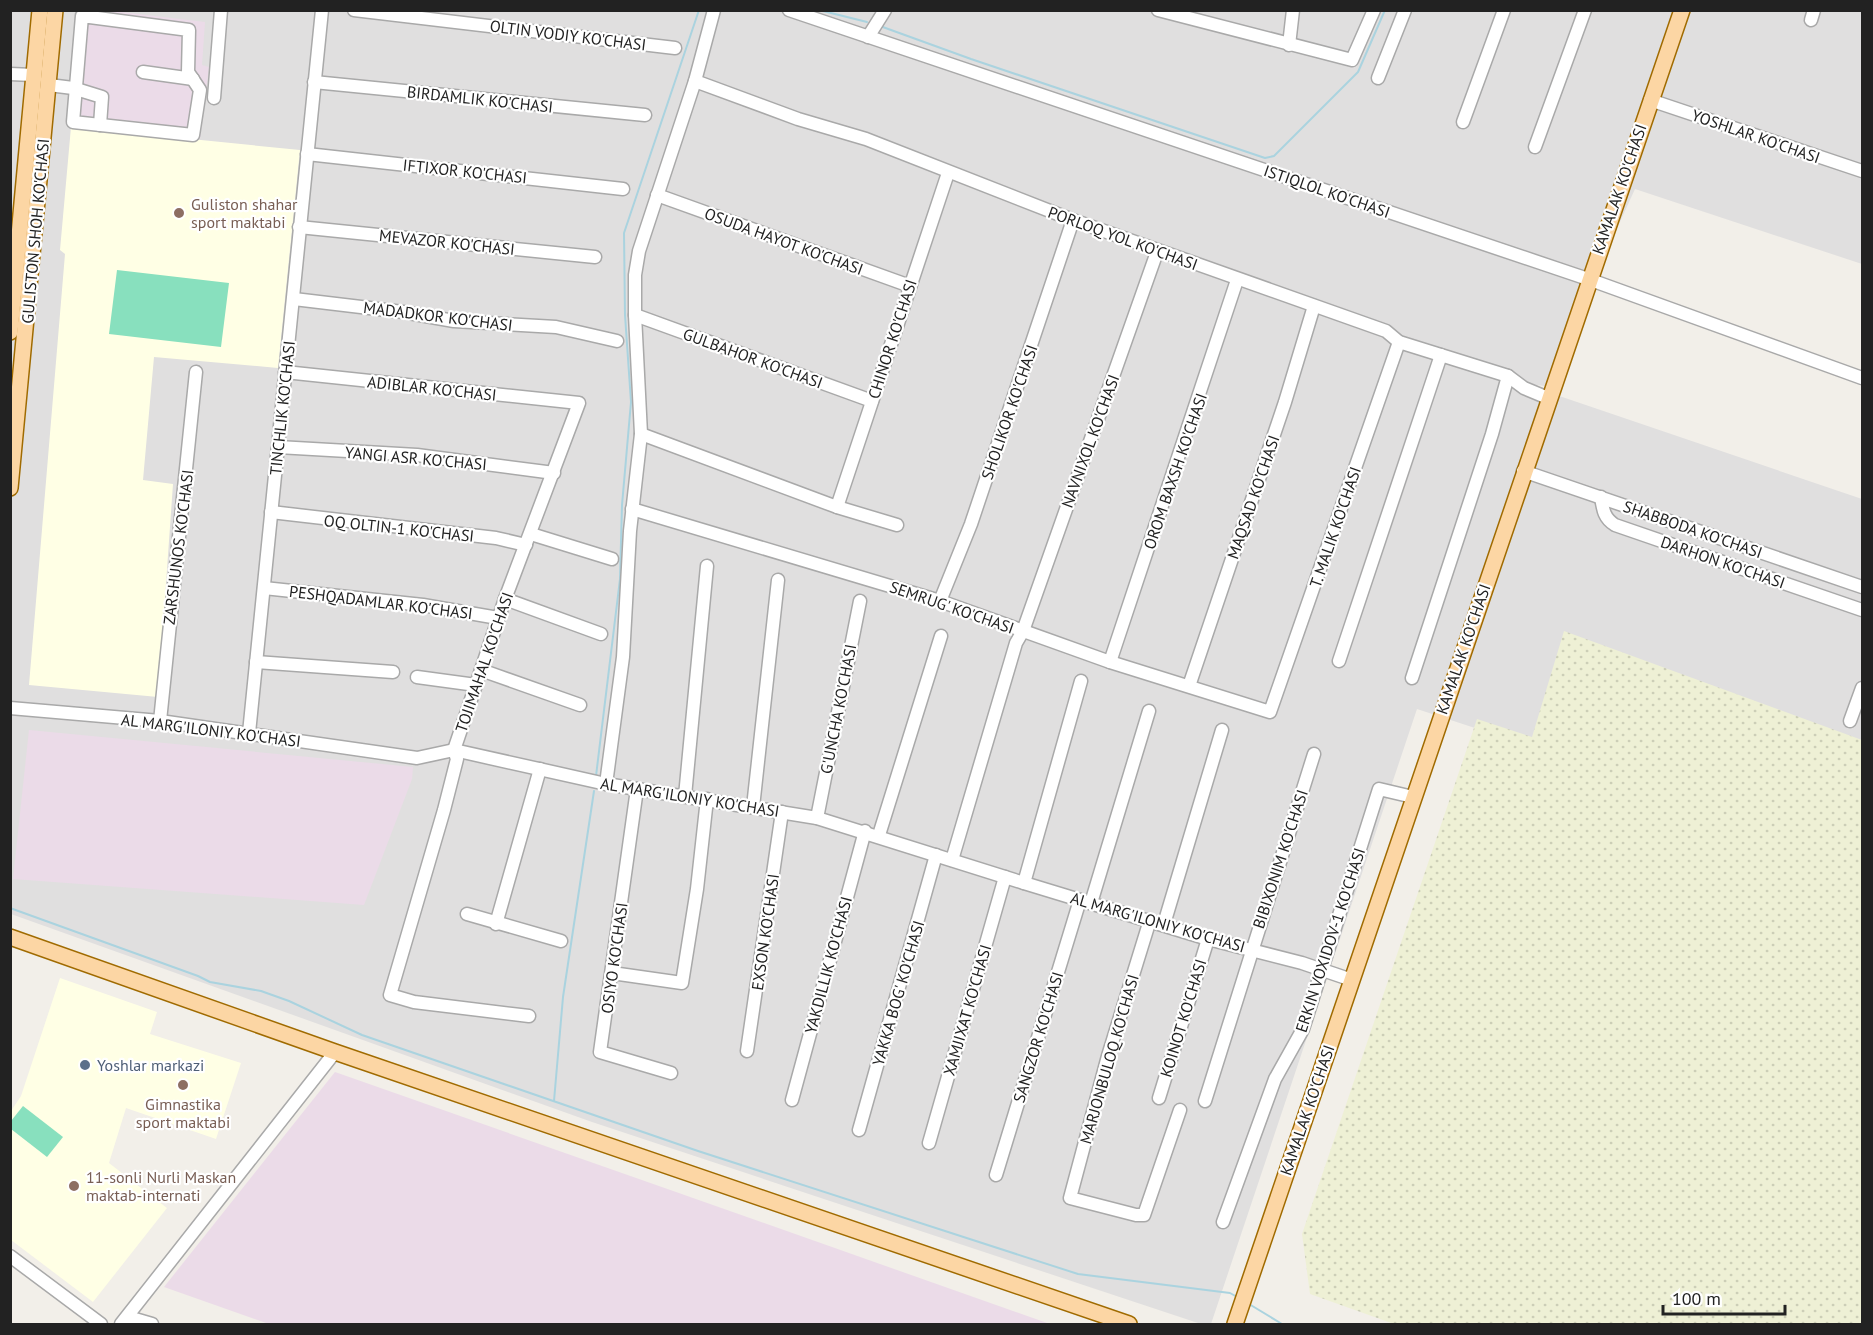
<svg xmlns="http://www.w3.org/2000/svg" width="1873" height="1335" font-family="'PT Sans',sans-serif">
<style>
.residential{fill:#e0dfdf}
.industrial{fill:#ebdbe8}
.education{fill:#ffffe5}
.farmland{fill:url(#farmland-dots)}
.pitch{fill:#88e0be}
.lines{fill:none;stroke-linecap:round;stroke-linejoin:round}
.stream{stroke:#aad3df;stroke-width:2}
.minor-casing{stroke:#a9a9a9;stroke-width:15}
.major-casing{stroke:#a06b00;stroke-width:18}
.minor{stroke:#fff;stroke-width:12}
.major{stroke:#fcd6a4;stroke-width:15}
.education-dot{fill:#8d6e63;stroke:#fff;stroke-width:2}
.service-dot{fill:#5c6f8a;stroke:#fff;stroke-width:2}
.labels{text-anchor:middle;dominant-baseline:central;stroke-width:4.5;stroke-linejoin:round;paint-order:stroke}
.street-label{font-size:16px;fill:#222;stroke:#fff}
.education-label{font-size:16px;fill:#785e54;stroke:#fff;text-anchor:start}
.service-label{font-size:16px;fill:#4e5e75;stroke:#fff;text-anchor:start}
</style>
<defs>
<pattern id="farmland-dots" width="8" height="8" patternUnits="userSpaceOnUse" patternTransform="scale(1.5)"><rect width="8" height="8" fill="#eef0d5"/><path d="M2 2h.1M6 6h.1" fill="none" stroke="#ccceb7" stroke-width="1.8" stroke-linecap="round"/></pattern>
</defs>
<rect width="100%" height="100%" fill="#f2efe9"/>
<path class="residential" d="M10,11H1862V264L1635,189L1545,386L1521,383L1862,499V855L1417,709L1211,1324H1201L592,1122L11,914Z"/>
<g class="industrial">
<path d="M81,11H113L205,22L202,65L209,67L200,139L71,127Z"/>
<path d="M29,730L413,767L412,779L364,905L13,879Z"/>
<path d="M335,1072L676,1192L1050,1324H269L164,1287Z"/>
</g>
<g class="education">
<path d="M71,127L300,150L278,368L154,357L143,480L173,484L158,697L29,685L65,254L60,250Z"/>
<path d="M60,978L157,1012L150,1034L241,1063L216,1139L126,1108L109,1163L167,1208L93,1302L11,1240V1111L21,1096Z"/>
</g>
<path class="farmland" d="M1564,631L1862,740V1324H1394L1310,1294L1302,1234L1477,719L1532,737Z"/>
<g class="pitch">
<path d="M117,270L229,283L221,347L109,334Z"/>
<path d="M23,1106L63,1137L47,1157L11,1129V1121Z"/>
</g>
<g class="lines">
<g class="stream">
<path d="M819,10L867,22"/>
<path d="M880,26L971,59L1265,158L1274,156L1358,72L1385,10"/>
<path d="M596,776L620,579L622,505L631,402L625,315L624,233L699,10"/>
<path d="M10,908L198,976L210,982L261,991L289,1001L362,1035L698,1151L1078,1274L1230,1293L1239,1298"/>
<path d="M554,1101L563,997L594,791"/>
<path d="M1249,1304L1282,1324"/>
</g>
<defs>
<g id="minor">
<path d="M354,10L675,48"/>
<path d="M789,10L1588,279L1862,378"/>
<path d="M1158,10L1352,60L1374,10"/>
<path d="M82,16L189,30L188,72L200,90L193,135L73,122Z"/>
<path d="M1811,20L1814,10"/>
<path d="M868,37L885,10"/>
<path d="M1289,45L1293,10"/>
<path d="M143,72L193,79"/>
<path d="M10,74L33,75"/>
<path d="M1378,78L1405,10"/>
<path d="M695,81L798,119L866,139L1073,220L1386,331L1399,342L1508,376L1524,388L1548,398"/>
<path d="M314,82L645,115"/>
<path d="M49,85L73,88L102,97L100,125"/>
<path d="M214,98L221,10"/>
<path d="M1650,100L1862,171"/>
<path d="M1463,122L1504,10"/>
<path d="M1535,147L1585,10"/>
<path d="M307,154L623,189"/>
<path d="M657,195L910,286"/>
<path d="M299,227L595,257"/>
<path d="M294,299L403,312L454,321L556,327L617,341"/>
<path d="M635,315L872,401"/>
<path d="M285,372L579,403L505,599L454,750L457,759L444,810L390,995L414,1002L529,1016"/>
<path d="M641,434L837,507L897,525"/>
<path d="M278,447L417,455L554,473"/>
<path d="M1523,471L1862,587"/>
<path d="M1601,497C1603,510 1604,518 1615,525L1862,610"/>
<path d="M837,507L948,173"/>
<path d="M632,509L940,601L1110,662L1270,712L1399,342"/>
<path d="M271,512L496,538L526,545"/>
<path d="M531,534L612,559"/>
<path d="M264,588L423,605L498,618"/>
<path d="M505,599L601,634"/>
<path d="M940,601L971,524L1073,220"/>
<path d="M1339,661L1441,355"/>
<path d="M256,662L393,672"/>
<path d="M1110,662L1237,280"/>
<path d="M481,670L580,705"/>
<path d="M417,677L476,685"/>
<path d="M1412,678L1492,434L1508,376"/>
<path d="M1189,686L1285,402L1314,306"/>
<path d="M10,708L160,721L417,758L454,750L606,784L817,818L1024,883L1208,939L1302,963L1352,980"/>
<path d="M160,721L196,372"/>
<path d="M1850,721L1862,688"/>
<path d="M249,733L322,10"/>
<path d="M606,784L623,657L630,531L641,434L635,315V275L639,251L695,81L714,10"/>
<path d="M637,789L600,1052L671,1073"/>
<path d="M685,796L707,566"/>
<path d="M753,807L778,580"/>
<path d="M817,818L860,601"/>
<path d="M879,835L941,636"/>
<path d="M952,860L1016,643L1023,631L1157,252"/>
<path d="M1024,883L1081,681"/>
<path d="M1091,903L1149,711"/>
<path d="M467,914L561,941"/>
<path d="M1150,920L1108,1056L1070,1198L1136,1215H1144L1180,1110"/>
<path d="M496,924L540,769"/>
<path d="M1164,924L1222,730"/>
<path d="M612,973L682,983L697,889L707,799"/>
<path d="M747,1051L782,812"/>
<path d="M1159,1098L1208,939"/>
<path d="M792,1100L865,831"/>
<path d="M1205,1101L1314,754"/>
<path d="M859,1130L936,855"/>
<path d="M929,1143L1005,877"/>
<path d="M996,1175L1080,900"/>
<path d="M1223,1222L1275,1079L1303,1029L1379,789L1413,797"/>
<path d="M10,1256L101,1324"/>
<path d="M128,1317L152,1324"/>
<path d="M121,1324L335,1052"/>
</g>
<g id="major">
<path d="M10,332L40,10"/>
<path d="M10,488L55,10"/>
<path d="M10,937L335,1052L1129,1324"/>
<path d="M1235,1324L1682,10"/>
</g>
</defs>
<use href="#minor" class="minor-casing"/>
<use href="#major" class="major-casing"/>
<use href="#minor" class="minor"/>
<use href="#major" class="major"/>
</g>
<g class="education-dot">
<circle cx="179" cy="213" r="6"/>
<circle cx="183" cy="1085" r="6"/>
<circle cx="74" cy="1186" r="6"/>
</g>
<circle class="service-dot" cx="85" cy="1065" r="6"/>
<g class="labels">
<g class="street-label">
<text transform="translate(568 35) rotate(7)">OLTIN VODIY KO'CHASI</text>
<text transform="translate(480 99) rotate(6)">BIRDAMLIK KO'CHASI</text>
<text transform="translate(1756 136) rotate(19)">YOSHLAR KO'CHASI</text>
<text transform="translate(465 171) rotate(6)">IFTIXOR KO'CHASI</text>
<text transform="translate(1619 189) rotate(-71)">KAMALAK KO'CHASI</text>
<text transform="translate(1327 191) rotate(19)">ISTIQLOL KO'CHASI</text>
<text transform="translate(35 231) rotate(-85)">GULISTON SHOH KO'CHASI</text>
<text transform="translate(1123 238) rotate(20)">PORLOQ YOL KO'CHASI</text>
<text transform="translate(784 241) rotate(20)">OSUDA HAYOT KO'CHASI</text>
<text transform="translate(447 242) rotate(6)">MEVAZOR KO'CHASI</text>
<text transform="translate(438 316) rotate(7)">MADADKOR KO'CHASI</text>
<text transform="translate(892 339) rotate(-72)">CHINOR KO'CHASI</text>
<text transform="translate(753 358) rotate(20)">GULBAHOR KO'CHASI</text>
<text transform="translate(432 388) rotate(6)">ADIBLAR KO'CHASI</text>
<text transform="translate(282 408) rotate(-84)">TINCHLIK KO'CHASI</text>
<text transform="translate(1009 412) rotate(-71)">SHOLIKOR KO'CHASI</text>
<text transform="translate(1090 441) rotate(-70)">NAVNIXOL KO'CHASI</text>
<text transform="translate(416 458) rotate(5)">YANGI ASR KO'CHASI</text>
<text transform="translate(1175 471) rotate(-71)">OROM BAXSH KO'CHASI</text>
<text transform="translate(1253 497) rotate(-71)">MAQSAD KO'CHASI</text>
<text transform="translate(1335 527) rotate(-71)">T. MALIK KO'CHASI</text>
<text transform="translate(399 528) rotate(6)">OQ OLTIN-1 KO'CHASI</text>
<text transform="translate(1693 529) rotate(19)">SHABBODA KO'CHASI</text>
<text transform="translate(178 547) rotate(-83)">ZARSHUNOS KO'CHASI</text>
<text transform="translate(1723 562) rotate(19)">DARHON KO'CHASI</text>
<text transform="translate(381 602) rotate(7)">PESHQADAMLAR KO'CHASI</text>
<text transform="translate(952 607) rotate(19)">SEMRUG' KO'CHASI</text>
<text transform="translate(1463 649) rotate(-71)">KAMALAK KO'CHASI</text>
<text transform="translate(484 662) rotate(-71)">TOJIMAHAL KO'CHASI</text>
<text transform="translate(838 709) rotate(-79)">G'UNCHA KO'CHASI</text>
<text transform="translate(211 730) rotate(7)">AL MARG'ILONIY KO'CHASI</text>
<text transform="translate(690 797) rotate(9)">AL MARG'ILONIY KO'CHASI</text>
<text transform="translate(1280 859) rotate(-72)">BIBIXONIM KO'CHASI</text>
<text transform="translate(1158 922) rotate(16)">AL MARG'ILONIY KO'CHASI</text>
<text transform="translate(765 932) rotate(-82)">EXSON KO'CHASI</text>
<text transform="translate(1330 940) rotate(-72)">ERKIN VOXIDOV-1 KO'CHASI</text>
<text transform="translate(614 958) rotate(-82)">OSIYO KO'CHASI</text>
<text transform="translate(828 965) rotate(-75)">YAKDILLIK KO'CHASI</text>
<text transform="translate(898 993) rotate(-74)">YAKKA BOG' KO'CHASI</text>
<text transform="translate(967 1010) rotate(-74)">XAMJIXAT KO'CHASI</text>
<text transform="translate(1183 1018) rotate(-73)">KOINOT KO'CHASI</text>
<text transform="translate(1038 1037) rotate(-73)">SANGZOR KO'CHASI</text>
<text transform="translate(1109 1059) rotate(-74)">MARJONBULOQ KO'CHASI</text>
<text transform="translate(1307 1110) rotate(-71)">KAMALAK KO'CHASI</text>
</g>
<g class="education-label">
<text x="191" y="204">Guliston shahar<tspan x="191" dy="18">sport maktabi</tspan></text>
<text x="183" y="1104" text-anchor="middle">Gimnastika<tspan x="183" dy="18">sport maktabi</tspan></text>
<text x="86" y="1177">11-sonli Nurli Maskan<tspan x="86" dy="18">maktab-internati</tspan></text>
</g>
<g class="service-label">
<text x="97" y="1065">Yoshlar markazi</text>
</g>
</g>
<rect width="1873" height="1335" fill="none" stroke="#222222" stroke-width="24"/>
<path d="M1663 1305v9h122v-9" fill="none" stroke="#222222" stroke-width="3"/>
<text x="1672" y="1305" font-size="18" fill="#222222" stroke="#ffffff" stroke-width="4.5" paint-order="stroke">100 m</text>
</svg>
